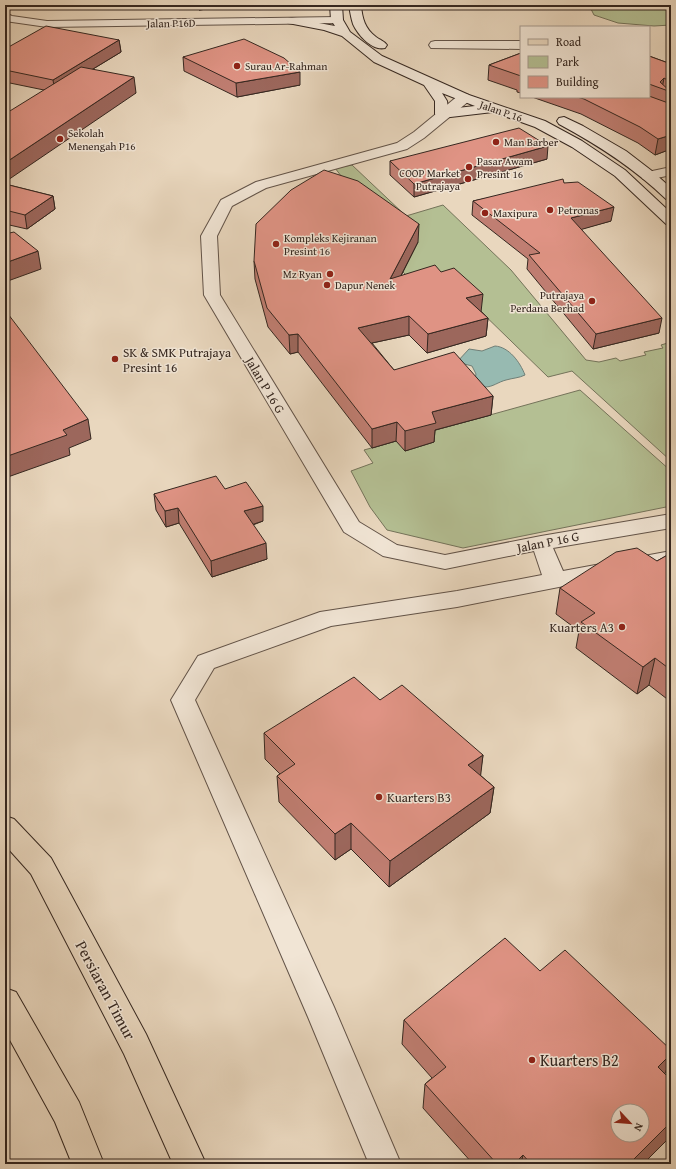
<svg xmlns="http://www.w3.org/2000/svg" width="676" height="1169" font-family="'Gentium Book Plus',serif">
<style>
.green{fill:#b4bf93;stroke:#74735a}
.water{fill:#97bab1;stroke:#707f77}
.lines{fill:none;stroke-linecap:round;stroke-linejoin:round}
.street-casing{stroke:#625348;stroke-width:2}
.secondary-casing{stroke:#352720;stroke-width:2}
.primary-casing{stroke:#352720;stroke-width:2}
.street{fill:#f1e5d5;fill-rule:evenodd}
.secondary{fill:#f1e5d5;fill-rule:evenodd}
.primary{fill:#e9d7be;fill-rule:evenodd}
.wall{fill:#c07e72;stroke:#352720}
.shaded-wall{fill:#9c675c;stroke:#352720}
.building{fill:#df9384;stroke:#352720;fill-rule:evenodd}
.poi-dot{fill:#8f2418;stroke:#f1e5d5;stroke-width:1.5}
.labels{text-anchor:middle;dominant-baseline:central;stroke-width:3;stroke-linejoin:round;paint-order:stroke}
.far-street-label{font-size:11px;fill:#352720;stroke:#f1e5d5}
.far-poi-label{font-size:11px;fill:#352720;stroke:#f1e5d5;text-anchor:start}
.poi-label{font-size:13px;fill:#352720;stroke:#f1e5d5;text-anchor:start}
.street-label{font-size:13px;fill:#352720;stroke:#f1e5d5}
.near-street-label{font-size:16px;fill:#352720;stroke:#f1e5d5}
.near-poi-label{font-size:16px;fill:#352720;stroke:#f1e5d5;text-anchor:start}
</style>
<rect width="100%" height="100%" fill="#e9d7be"/>
<filter id="stains"><feTurbulence type="fractalNoise" baseFrequency=".005" numOctaves="4"/><feColorMatrix values="0 0 0 0 .2 0 0 0 0 .09 0 0 0 0 .02 0 0 0 .5 -.17"/></filter>
<radialGradient id="worn" r=".72"><stop offset=".6" stop-color="#630" stop-opacity="0"/><stop offset="1" stop-color="#630" stop-opacity=".3"/></radialGradient>
<g class="green">
<path d="M589,5H671V25L654,26L618,23L594,15Z"/>
<path d="M352,165L406,216L443,205L511,270L586,360L599,362L616,358L620,361L646,355L644,352L663,348L661,345L671,342V461L572,371L548,377L473,304L419,288L403,272L358,198L335,168Z"/>
<path d="M580,390L671,471V506L463,548L387,530L370,507L351,471L373,463L364,450Z"/>
</g>
<path class="water" d="M495,346C509,347 520,362 525,375C519,378 513,378 506,380C498,382 493,387 485,387L475,379L476,374L472,366L457,362L469,349L482,351Z"/>
<g class="lines">
<defs>
<g id="street">
<path d="M5,13L12,16L47,21L337,17L341,18L343,20L341,22L337,23L47,27L5,21Z"/>
<path d="M435,41H521V49L431,48L429,45L431,42Z"/>
<path d="M464,94L469,95L470,98L469,101L424,138L407,149L266,188L232,206L217,236L220,295L359,522L397,545L445,555L541,536L671,514V528L553,548L563,571L671,551V565L457,607L331,626L214,668L195,700L334,1007L401,1164H369L308,1017L171,700L198,656L320,612L457,591L542,575L534,551L445,569L383,556L344,532L204,295L201,236L221,200L256,182L397,143L414,132L459,95Z"/>
<path d="M671,167V175L648,180L643,179L641,176L643,173Z"/>
</g>
<g id="secondary">
<path d="M330,5H342L343,20L350,32L382,56L469,95L545,121L582,141L625,170L671,213V226L666,224L615,176L572,147L535,127L493,112L442,118L437,117L435,114V101L424,85L374,62L342,36L324,30L288,23L286,21L288,19L292,18L335,26L331,20ZM442,93L475,106L448,109L447,101Z"/>
<path d="M349,5H361C362,18 365,29 376,37C380,40 384,41 387,45L385,48C372,51 358,35 353,24C351,18 350,11 349,5Z"/>
<path d="M564,117L583,126L626,151L652,171L671,188V200L666,199C634,168 598,145 559,124L557,121L559,118Z"/>
</g>
<g id="primary">
<path d="M5,816L14,819L51,858L146,1034L206,1164H173L124,1054L31,874L5,845Z"/>
<path d="M5,988L16,992L79,1102L104,1164H72L55,1122L5,1031Z"/>
</g>
</defs>
<use href="#street" class="street-casing"/>
<use href="#secondary" class="secondary-casing"/>
<use href="#primary" class="primary-casing"/>
<use href="#street" class="street"/>
<use href="#secondary" class="secondary"/>
<use href="#primary" class="primary"/>
</g>
<g class="wall">
<rect x="15" y="5" width="156" height="1"/>
<path d="M196,5H240L199,10Z"/>
<path d="M119,40L121,52L93,69L136,93L44,90L5,82V49Z"/>
<path d="M521,53V93L517,92V90L488,80L489,65Z"/>
<path d="M649,56L671,64V99L670,98L669,104H671V149L655,155L638,143L581,114L532,97H649Z"/>
<path d="M183,57L300,85L237,97L184,71Z"/>
<path d="M547,159L414,197L390,175V161Z"/>
<path d="M564,183L611,221L581,229L659,333L593,349L527,269L528,259L472,215L473,201Z"/>
<path d="M5,184L53,196L55,209L27,229L5,224Z"/>
<path d="M418,242L401,276L441,272L488,318L486,336L427,353L409,335L372,343L394,370L493,396L491,415L435,430L434,442L405,451L396,441L372,448L298,352L290,354L268,327L255,279L254,261Z"/>
<path d="M225,489L263,521L253,525L267,559L212,577L179,523L166,527L156,510L154,494Z"/>
<path d="M671,553V702L649,685L637,694L576,648L579,631L556,614L560,588L657,561Z"/>
<path d="M380,700L483,755L480,775L494,787L490,813L389,887L351,849L335,860L279,802L277,776L280,774L265,759L264,733Z"/>
<path d="M540,971L665,1074L671,1080V1136L643,1164H473L423,1108L425,1084L432,1078L402,1044L404,1020Z"/>
</g>
<g class="shaded-wall">
<path d="M198,5H240L199,10Z"/>
<path d="M119,40L121,52L55,92L53,80Z"/>
<path d="M300,72V85L237,97L236,83Z"/>
<path d="M134,77L136,93L5,182V163Z"/>
<path d="M664,78L662,89L660,82Z"/>
<path d="M671,135V149L655,155L658,139Z"/>
<path d="M548,146L547,159L414,197V184Z"/>
<path d="M53,196L55,209L27,229L25,215Z"/>
<path d="M614,207L611,221L569,233L571,218Z"/>
<path d="M419,224L418,242L390,297V279Z"/>
<path d="M38,251L41,269L5,282V263Z"/>
<path d="M483,294L481,312L466,298Z"/>
<path d="M409,316V335L358,346V328Z"/>
<path d="M488,318L486,336L427,353L428,334Z"/>
<path d="M662,318L659,333L593,349L596,334Z"/>
<path d="M298,334V352L290,354L289,335Z"/>
<path d="M493,396L491,415L435,430L434,442L405,451V431L432,412Z"/>
<path d="M88,419L91,439L69,448L70,455L5,478V457L63,430Z"/>
<path d="M397,422L396,441L372,448V429Z"/>
<path d="M263,506V521L245,527L244,511Z"/>
<path d="M178,508L179,523L166,527L165,511Z"/>
<path d="M266,543L267,559L212,577L211,561Z"/>
<path d="M655,658L649,685L637,694L643,667Z"/>
<path d="M483,755L480,781L468,765Z"/>
<path d="M494,787L490,813L389,887L390,861Z"/>
<path d="M351,823V849L335,860V834Z"/>
<path d="M671,1054V1058L664,1076L658,1067Z"/>
<path d="M671,1122V1136L643,1164H629Z"/>
<path d="M523,1155L521,1164H514Z"/>
</g>
<g class="building">
<path d="M46,26L119,40L53,80L5,70V49Z"/>
<path d="M244,39L284,58L300,72L236,83L183,57Z"/>
<path d="M521,53V76L489,65Z"/>
<path d="M649,56L671,64V82L664,78L660,82L671,92L649,84Z"/>
<path d="M81,67L134,77L5,163V114Z"/>
<path d="M649,96L671,104V135L658,139L640,127L584,99L577,97H649Z"/>
<path d="M519,128L548,146L414,184L390,161Z"/>
<path d="M324,170L358,181L419,224L390,279L435,265L441,272L454,268L483,294L466,298L488,318L428,334L409,316L358,328L394,370L454,352L493,396L432,412L436,423L405,431L397,422L372,429L298,334L289,335L267,308L254,261L256,224L291,190Z"/>
<path d="M563,179L564,183L578,182L614,207L571,218L662,318L596,334L529,255L540,253L473,201Z"/>
<path d="M5,184L53,196L25,215L5,210Z"/>
<path d="M14,232L38,251L5,263V234Z"/>
<path d="M5,310L88,419L63,430L67,435L5,457Z"/>
<path d="M216,476L225,489L246,482L263,506L244,511L266,543L211,561L178,508L165,511L154,494Z"/>
<path d="M637,548L657,561L671,553V670L655,658L643,667L581,622L595,613L560,588L616,552Z"/>
<path d="M354,677L380,700L402,685L483,755L468,765L494,787L390,861L351,823L335,834L277,776L295,764L264,733Z"/>
<path d="M505,938L540,971L565,950L671,1050V1054L658,1067L671,1080V1122L629,1164H531L523,1155L514,1164H497L425,1084L446,1067L404,1020ZM618,1111H642V1135H618Z"/>
</g>
<g class="poi-dot">
<circle cx="237" cy="66" r="4"/>
<circle cx="60" cy="139" r="4"/>
<circle cx="496" cy="142" r="4"/>
<circle cx="469" cy="167" r="4"/>
<circle cx="468" cy="179" r="4"/>
<circle cx="550" cy="210" r="4"/>
<circle cx="485" cy="213" r="4"/>
<circle cx="276" cy="244" r="4"/>
<circle cx="330" cy="274" r="4"/>
<circle cx="327" cy="285" r="4"/>
<circle cx="592" cy="301" r="4"/>
<circle cx="115" cy="359" r="4"/>
<circle cx="622" cy="627" r="4"/>
<circle cx="379" cy="797" r="4"/>
<circle cx="532" cy="1060" r="4"/>
</g>
<g class="labels">
<g class="far-street-label">
<text transform="translate(171 23) rotate(-1)">Jalan P16D</text>
<text transform="translate(501 111) rotate(19)">Jalan P 16</text>
</g>
<g class="far-poi-label">
<text x="245" y="66">Surau Ar-Rahman</text>
<text x="68" y="133">Sekolah<tspan x="68" dy="13">Menengah P16</tspan></text>
<text x="504" y="142">Man Barber</text>
<text x="477" y="161">Pasar Awam<tspan x="477" dy="13">Presint 16</tspan></text>
<text x="460" y="173" text-anchor="end">COOP Market<tspan x="460" dy="13">Putrajaya</tspan></text>
<text x="558" y="210">Petronas</text>
<text x="493" y="213">Maxipura</text>
<text x="284" y="238">Kompleks Kejiranan<tspan x="284" dy="13">Presint 16</tspan></text>
<text x="322" y="274" text-anchor="end">Mz Ryan</text>
<text x="335" y="285">Dapur Nenek</text>
<text x="584" y="295" text-anchor="end">Putrajaya<tspan x="584" dy="13">Perdana Berhad</tspan></text>
</g>
<g class="poi-label">
<text x="123" y="352">SK &amp; SMK Putrajaya<tspan x="123" dy="15">Presint 16</tspan></text>
<text x="614" y="627" text-anchor="end">Kuarters A3</text>
<text x="387" y="797">Kuarters B3</text>
</g>
<g class="street-label">
<text transform="translate(265 385) rotate(59)">Jalan P 16 G</text>
<text transform="translate(548 542) rotate(-11)">Jalan P 16 G</text>
</g>
<g class="near-street-label">
<text transform="translate(106 990) rotate(62)">Persiaran Timur</text>
</g>
<g class="near-poi-label">
<text x="540" y="1060">Kuarters B2</text>
</g>
</g>
<rect width="676" height="1169" fill="none" stroke="#e9d7be" stroke-width="20"/>
<rect x="6" y="6" width="664" height="1157" fill="none" stroke="#352720" stroke-width="2"/>
<rect x="10" y="10" width="656" height="1149" fill="none" stroke="#352720"/>
<rect x="520" y="26" width="130" height="72" fill="#f1e5d5" stroke="#a6998d"/>
<rect x="528" y="39" width="20" height="6" fill="#e9d7be" stroke="#a6998d"/>
<text x="556" y="46" font-size="12" fill="#352720">Road</text>
<rect x="528" y="56" width="20" height="12" fill="#b4bf93" stroke="#a6998d"/>
<text x="556" y="66" font-size="12" fill="#352720">Park</text>
<rect x="528" y="76" width="20" height="12" fill="#df9384" stroke="#a6998d"/>
<text x="556" y="86" font-size="12" fill="#352720">Building</text>
<g transform="translate(630 1123) rotate(116)"><circle r="19" fill="#f1e5d5" stroke="#a6998d"/>
<path d="M0-3L7 15L0 10L-7 15Z" fill="#8f2418"/>
<text y="-6" font-size="11" font-weight="bold" text-anchor="middle" fill="#352720">N</text>
</g>
<rect width="100%" height="100%" filter="url(#stains)"/>
<rect width="100%" height="100%" fill="url(#worn)"/>
</svg>
